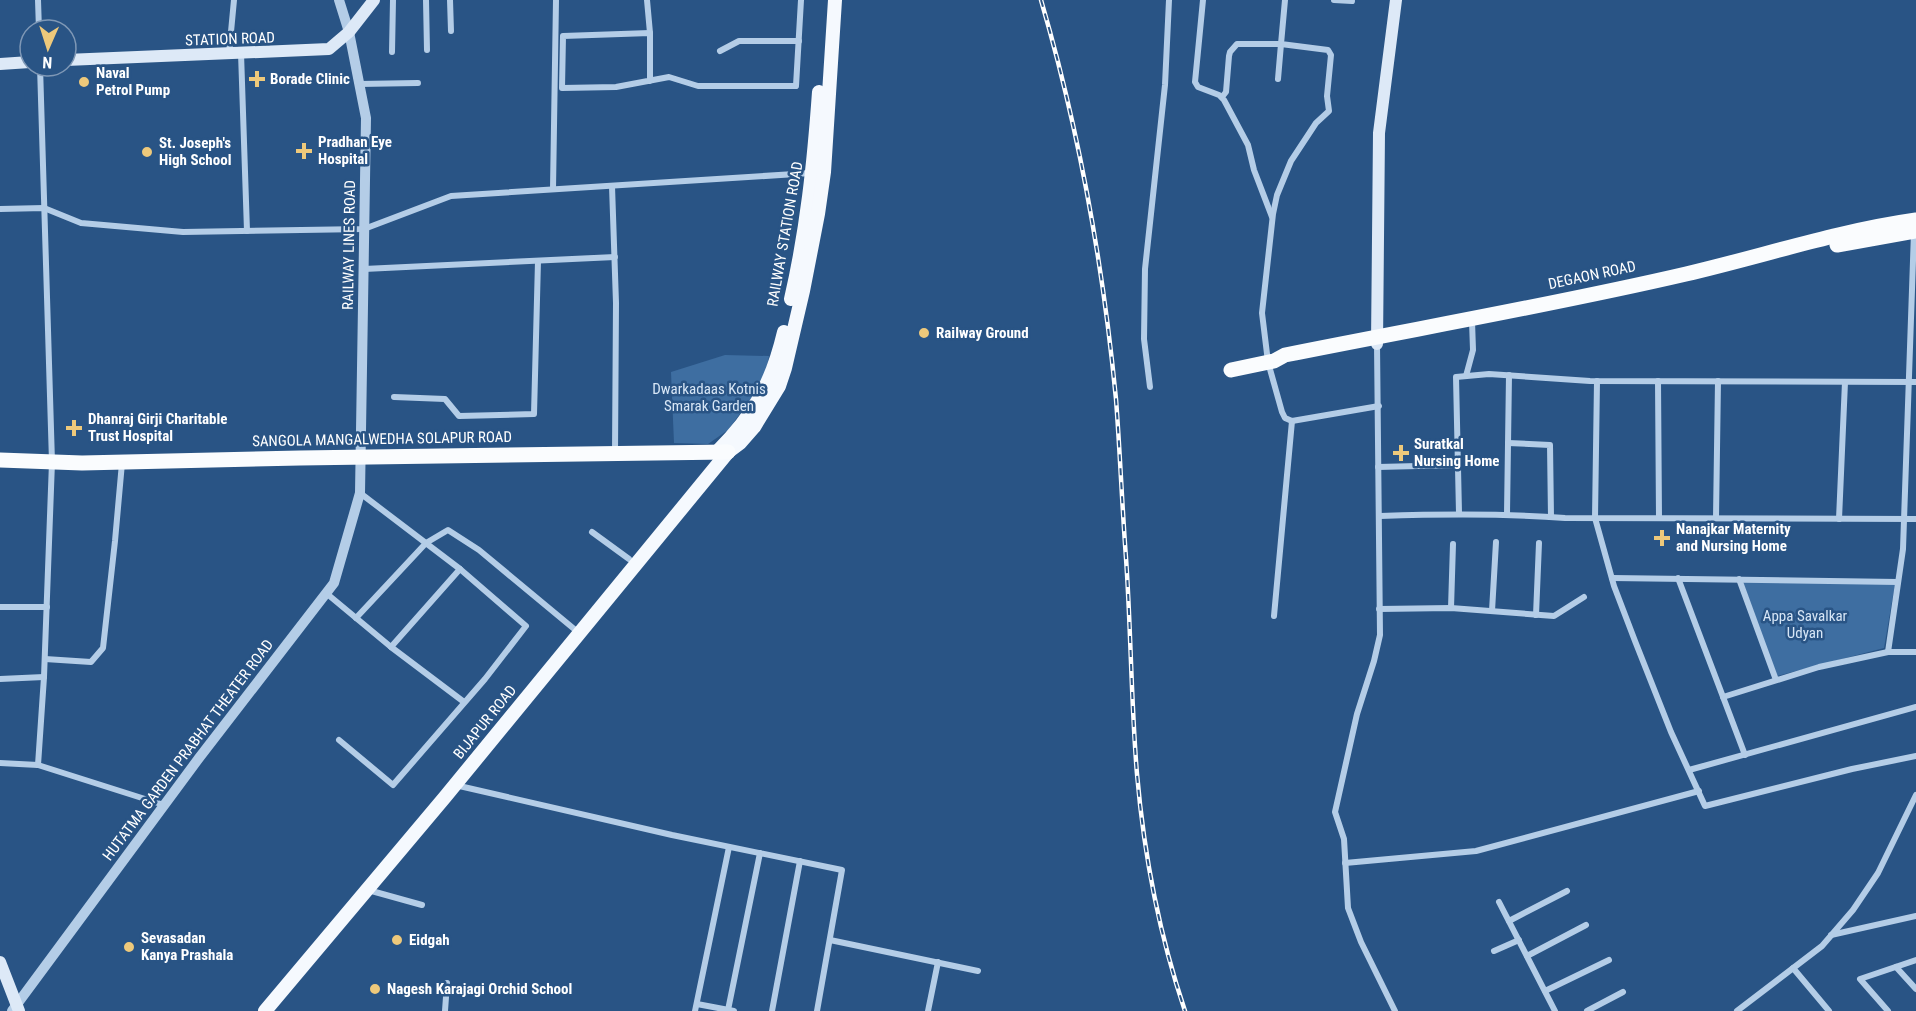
<svg xmlns="http://www.w3.org/2000/svg" width="1916" height="1011" font-family="'Roboto Condensed',sans-serif">
<style>
.green{fill:#3e6ea1}
.lines{fill:none;stroke-linecap:round;stroke-linejoin:round}
.minor{stroke:#b4cde7;stroke-width:6}
.tertiary{stroke:#b4cde7;stroke-width:10}
.secondary{stroke:#dde9f7;stroke-width:12}
.primary{stroke:#f5f9fe;stroke-width:14}
.trunk{stroke:#fafcfe;stroke-width:15}
.rail-casing{stroke:#fff;stroke-width:4.5}
.rail{stroke:#295485;stroke-width:2;stroke-dasharray:7;stroke-linecap:butt}
.poi-dot{fill:#eec97b;stroke:#295485;stroke-width:2}
.labels{text-anchor:middle;dominant-baseline:central;stroke-width:5;stroke-linejoin:round;paint-order:stroke}
.street-label{font-size:15px;fill:#fff;stroke:#295485}
.poi-label{font-size:15px;font-weight:bold;fill:#fff;stroke:#295485;text-anchor:start}
.park-label{font-size:15px;fill:#d7e6f6;stroke:#295485}
</style>
<rect width="100%" height="100%" fill="#295485"/>
<g class="green">
<path d="M725,355L769,356L765,376L758,389L728,430L708,444L674,443L671,372Z"/>
<path d="M1743,582L1895,584L1884,648L1777,676Z"/>
</g>
<g class="lines">
<g class="minor">
<path d="M38,0L39,30"/>
<path d="M426,0L427,50"/>
<path d="M450,0L451,31"/>
<path d="M647,0L650,33"/>
<path d="M1203,0L1195,82L1198,87L1219,95L1224,100L1248,145L1254,170L1272,217"/>
<path d="M1285,0L1281,44L1328,50L1331,55L1327,96L1329,111L1316,123L1291,161L1277,195L1273,214L1262,313L1268,362L1282,412L1285,418L1292,421L1379,406"/>
<path d="M1334,0L1352,1"/>
<path d="M720,51L739,41H799"/>
<path d="M392,52L393,0"/>
<path d="M229,53L234,0"/>
<path d="M241,53L247,231"/>
<path d="M650,81V33L563,36L562,88L616,87L669,77L698,86H796L801,0"/>
<path d="M359,84L418,83"/>
<path d="M1222,97L1226,92L1229,56L1230,52L1237,44H1281L1278,79"/>
<path d="M612,186L616,303L615,452"/>
<path d="M553,189L556,0"/>
<path d="M0,209L44,208L81,223L183,232L364,229L451,196L811,173"/>
<path d="M364,269L615,257"/>
<path d="M1377,344L1380,635L1374,661L1357,714L1335,812L1344,839L1348,908L1361,942L1395,1011"/>
<path d="M1466,376L1473,350L1472,321"/>
<path d="M1597,381L1595,518L1614,586L1635,641L1671,732L1705,806L1852,769L1916,756"/>
<path d="M1658,381L1659,518"/>
<path d="M1150,387L1144,339L1145,269L1165,85L1169,0"/>
<path d="M394,397L445,399L459,416L534,414L538,261"/>
<path d="M1508,443L1550,445L1551,517"/>
<path d="M1378,467L1458,465"/>
<path d="M1459,513L1456,377L1489,374L1590,381L1916,382"/>
<path d="M1507,514L1509,375"/>
<path d="M1380,516C1442,514 1502,513 1565,518L1916,519"/>
<path d="M1716,518L1718,381"/>
<path d="M1839,519L1845,382"/>
<path d="M592,532L629,559"/>
<path d="M1612,578L1898,582"/>
<path d="M1678,578L1745,755"/>
<path d="M1739,579L1776,680"/>
<path d="M326,593L391,647L464,702"/>
<path d="M0,607H47"/>
<path d="M1451,608L1453,544"/>
<path d="M1379,609L1451,608L1554,616L1584,597"/>
<path d="M1492,611L1496,542"/>
<path d="M1536,615L1539,543"/>
<path d="M1274,616L1292,421"/>
<path d="M356,618L426,543L448,530L479,550L579,633"/>
<path d="M391,647L460,569"/>
<path d="M1888,652L1903,549L1914,232"/>
<path d="M45,659L91,662L103,648L115,541L122,463"/>
<path d="M0,679L44,677"/>
<path d="M1723,697L1819,667L1888,652H1916"/>
<path d="M339,740L393,785L485,679L526,626L460,569L360,493"/>
<path d="M0,763L38,765L164,805"/>
<path d="M38,765L44,677L52,462L40,66"/>
<path d="M1689,770L1916,707"/>
<path d="M455,785L672,835L842,870L817,1011"/>
<path d="M1345,863L1476,851L1699,791"/>
<path d="M368,890L422,905"/>
<path d="M1499,902L1555,1011"/>
<path d="M1509,921L1567,891"/>
<path d="M1831,935L1916,916"/>
<path d="M830,940L978,971"/>
<path d="M1494,951L1519,940"/>
<path d="M1527,956L1586,925"/>
<path d="M1896,967L1916,989"/>
<path d="M1793,968L1829,1011"/>
<path d="M1545,991L1609,960"/>
<path d="M697,1004L734,1011"/>
<path d="M728,1010L760,853"/>
<path d="M445,1011L447,983"/>
<path d="M695,1011L729,847"/>
<path d="M772,1011L800,861"/>
<path d="M928,1011L938,962"/>
<path d="M1587,1011L1623,992"/>
<path d="M1737,1011L1822,946L1853,910L1878,873L1916,795"/>
<path d="M1888,1011L1860,979L1916,960"/>
</g>
<path class="tertiary" d="M12,1011L199,758L334,583L360,493L366,118L349,32L339,0"/>
<g class="secondary">
<path d="M66,60L329,49L349,32L374,0"/>
<path d="M0,64L30,62"/>
<path d="M1377,344L1379,133L1396,0"/>
<path d="M0,962L19,1011"/>
</g>
<g class="primary">
<path d="M791,299C807,230 814,162 819,92"/>
<path d="M717,452C754,415 772,383 784,332"/>
<path d="M265,1011L445,797L728,452L740,443L754,427L779,386L785,368L803,291L818,214L824,172L835,0"/>
</g>
<g class="trunk">
<path d="M1837,245L1916,231"/>
<path d="M1231,370L1274,361L1285,355C1419,328 1553,305 1686,274C1763,256 1838,231 1916,220"/>
<path d="M0,460L82,463L300,458L728,452"/>
</g>
<defs>
<path id="rail" d="M1041,0C1079,130 1103,265 1116,399C1120,452 1122,505 1126,558C1131,630 1131,702 1137,774C1144,855 1159,934 1185,1011"/>
</defs>
<use href="#rail" class="rail-casing"/>
<use href="#rail" class="rail"/>
</g>
<g class="poi-dot">
<path d="M254 70h6v6h6v6h-6v6h-6v-6h-6v-6h6z"/>
<circle cx="84" cy="82" r="6"/>
<path d="M301 142h6v6h6v6h-6v6h-6v-6h-6v-6h6z"/>
<circle cx="147" cy="152" r="6"/>
<circle cx="924" cy="333" r="6"/>
<path d="M71 419h6v6h6v6h-6v6h-6v-6h-6v-6h6z"/>
<path d="M1398 444h6v6h6v6h-6v6h-6v-6h-6v-6h6z"/>
<path d="M1659 529h6v6h6v6h-6v6h-6v-6h-6v-6h6z"/>
<circle cx="397" cy="940" r="6"/>
<circle cx="129" cy="947" r="6"/>
<circle cx="375" cy="989" r="6"/>
</g>
<g class="labels">
<g class="street-label">
<text transform="translate(230 39) rotate(-2)">STATION ROAD</text>
<text transform="translate(785 234) rotate(-80)">RAILWAY STATION ROAD</text>
<text transform="translate(349 245) rotate(-89)">RAILWAY LINES ROAD</text>
<text transform="translate(1592 275) rotate(-12)">DEGAON ROAD</text>
<text transform="translate(382 439) rotate(-1)">SANGOLA MANGALWEDHA SOLAPUR ROAD</text>
<text transform="translate(485 722) rotate(-51)">BIJAPUR ROAD</text>
<text transform="translate(188 750) rotate(-53)">HUTATMA GARDEN PRABHAT THEATER ROAD</text>
</g>
<g class="poi-label">
<text x="96" y="73">Naval<tspan x="96" dy="17">Petrol Pump</tspan></text>
<text x="270" y="79">Borade Clinic</text>
<text x="318" y="142">Pradhan Eye<tspan x="318" dy="17">Hospital</tspan></text>
<text x="159" y="143">St. Joseph's<tspan x="159" dy="17">High School</tspan></text>
<text x="936" y="333">Railway Ground</text>
<text x="88" y="419">Dhanraj Girji Charitable<tspan x="88" dy="17">Trust Hospital</tspan></text>
<text x="1414" y="444">Suratkal<tspan x="1414" dy="17">Nursing Home</tspan></text>
<text x="1676" y="529">Nanajkar Maternity<tspan x="1676" dy="17">and Nursing Home</tspan></text>
<text x="141" y="938">Sevasadan<tspan x="141" dy="17">Kanya Prashala</tspan></text>
<text x="409" y="940">Eidgah</text>
<text x="387" y="989">Nagesh Karajagi Orchid School</text>
</g>
<g class="park-label">
<text x="709" y="389">Dwarkadaas Kotnis<tspan x="709" dy="17">Smarak Garden</tspan></text>
<text x="1805" y="616">Appa Savalkar<tspan x="1805" dy="17">Udyan</tspan></text>
</g>
</g>
<g transform="translate(48 48) rotate(183)"><circle r="28" fill="#295485" stroke="#7f98b6" stroke-width="1.5"/>
<path d="M0-4.5L10 22L0 15L-10 22Z" fill="#eec97b"/>
<text y="-9" font-size="16" font-weight="bold" text-anchor="middle" fill="#ffffff">N</text>
</g>
</svg>
